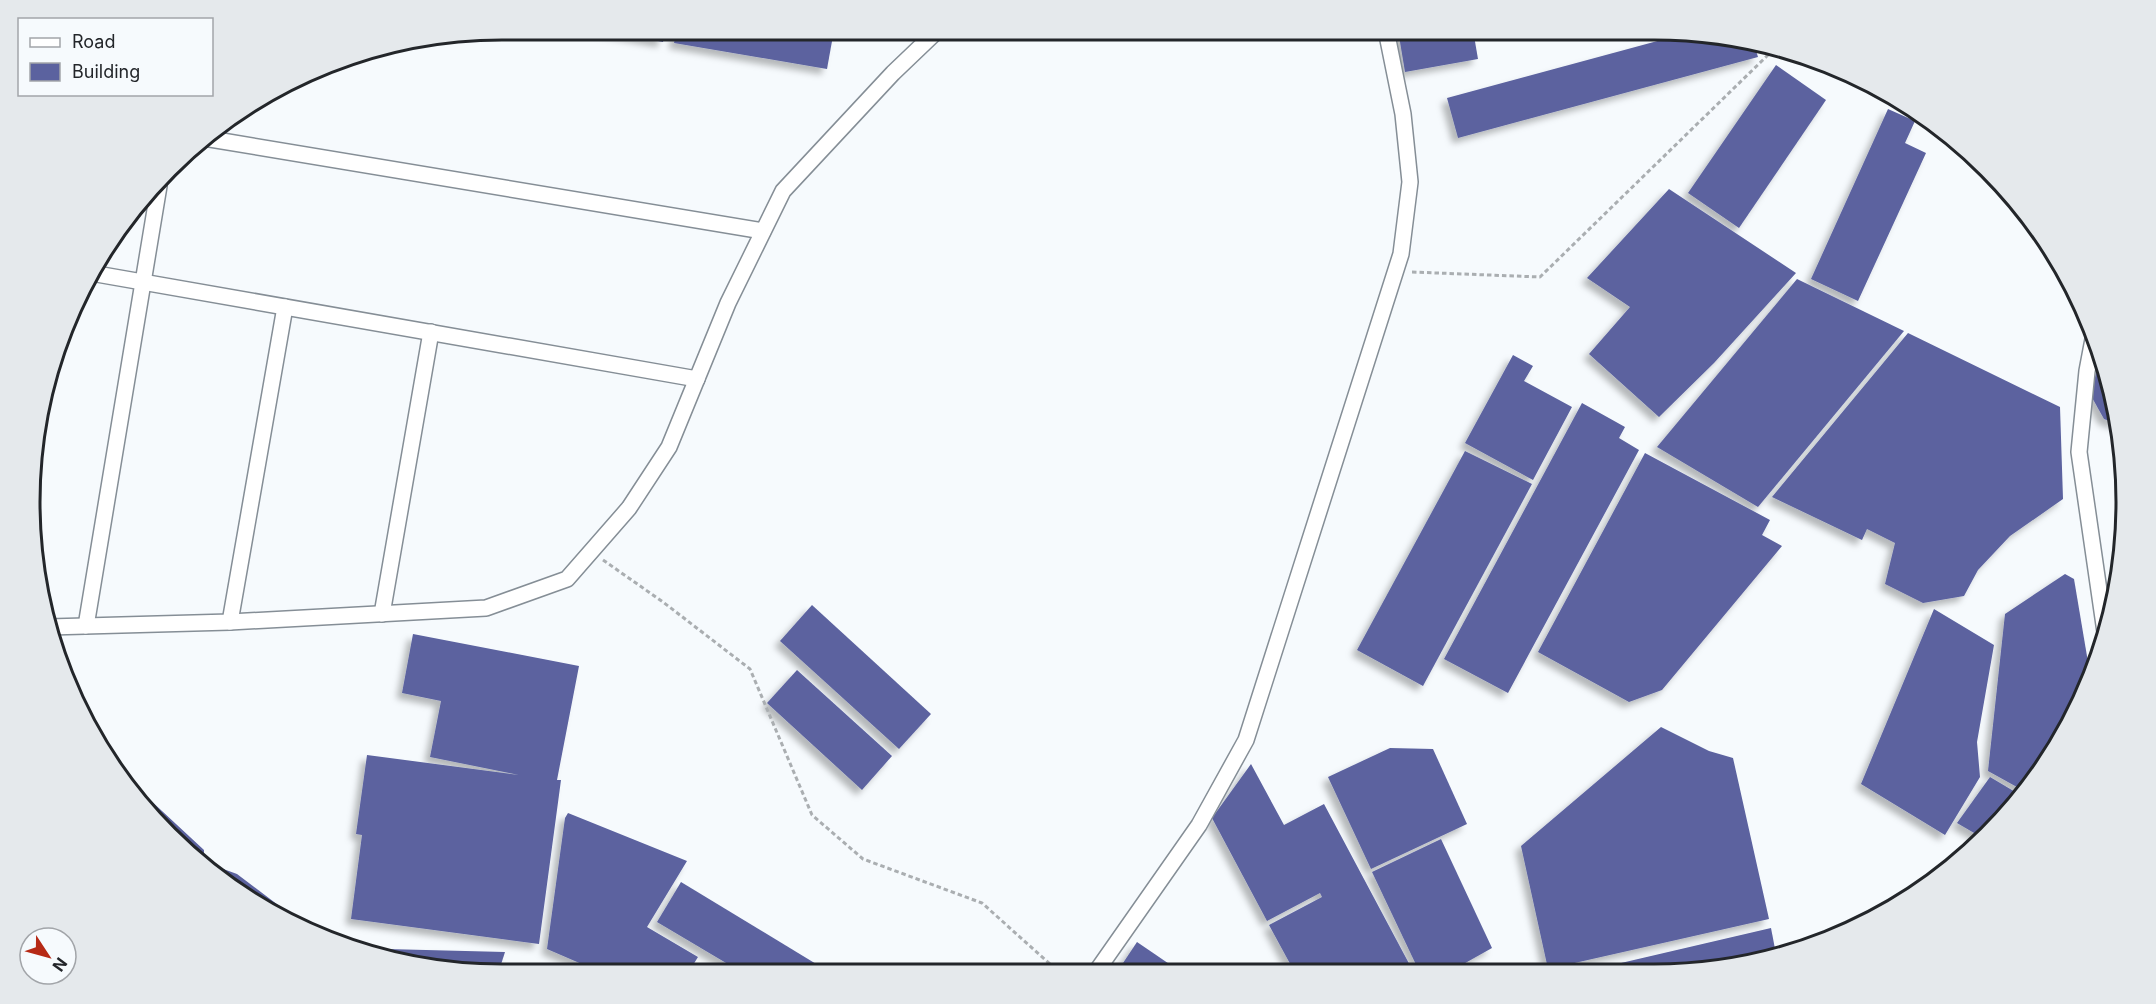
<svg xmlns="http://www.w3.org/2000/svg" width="2156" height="1004" font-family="Inter,sans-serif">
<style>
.building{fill:#5b629f;filter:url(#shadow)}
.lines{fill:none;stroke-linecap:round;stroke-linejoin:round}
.street-casing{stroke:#858e96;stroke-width:18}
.path{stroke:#aaaeb1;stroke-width:3;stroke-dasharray:4.5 3;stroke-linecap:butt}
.street{stroke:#fff;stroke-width:15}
.rim{fill:none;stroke:#23262a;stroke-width:3}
</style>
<defs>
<filter id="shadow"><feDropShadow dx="-5.5" dy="5.5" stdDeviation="3" flood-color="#0004"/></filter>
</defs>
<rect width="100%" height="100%" fill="#f6fafd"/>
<g class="building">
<path d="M599,30H665L663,42Z"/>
<path d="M677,30H834L827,69L674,43Z"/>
<path d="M1398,30H1473L1478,59L1405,72Z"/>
<path d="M1687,33L1753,41L1758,57L1458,138L1447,98Z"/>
<path d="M1776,65L1826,100L1739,228L1688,193Z"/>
<path d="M1888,109L1915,121L1905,143L1926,153L1858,301L1811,279Z"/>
<path d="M1669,189L1796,273L1714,363L1659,417L1589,354L1630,307L1587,278Z"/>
<path d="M1797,279L1904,331L1758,507L1657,447Z"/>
<path d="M1908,333L2060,407L2063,499L2010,536L1978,570L1964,596L1923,603L1885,584L1895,543L1867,529L1862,540L1772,497Z"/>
<path d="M1513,355L1533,366L1524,381L1572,407L1533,480L1465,443Z"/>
<path d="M2101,357L2117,410L2118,424L2104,419L2090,394Z"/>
<path d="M1582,403L1625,427L1619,438L1639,450L1508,693L1444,659Z"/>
<path d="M1465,451L1532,484L1423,686L1357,650Z"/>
<path d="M1645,453L1770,520L1762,535L1782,546L1662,690L1629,702L1538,652Z"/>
<path d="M2065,574L2074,579L2091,680L2026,792L1988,771L2005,614Z"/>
<path d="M812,605L931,714L899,749L780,641Z"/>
<path d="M1934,609L1994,645L1977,742L1980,777L1945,835L1861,784Z"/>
<path d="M413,634L579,666L557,780H561L539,944L351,919L362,835L356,834L367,755L519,775L430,757L441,701L402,693Z"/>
<path d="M797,670L892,756L862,790L767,703Z"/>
<path d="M1661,727L1709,751L1733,758L1769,919L1548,969L1521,846Z"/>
<path d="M1390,748L1433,749L1467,824L1371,869L1328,777Z"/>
<path d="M1251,764L1284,825L1324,804L1413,971H1294L1269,925L1322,897L1320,893L1267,921L1212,818Z"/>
<path d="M1990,777L2022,796L1981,837L1957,823Z"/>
<path d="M142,797L148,798L204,850V862L237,874L307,927L306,928L191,857Z"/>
<path d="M568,813L687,861L647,927L698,957L688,973L601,974L598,971L547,949L565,818Z"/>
<path d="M1441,839L1492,948L1451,971H1419L1372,872Z"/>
<path d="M681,882L831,973H743L657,922Z"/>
<path d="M1771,928L1776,954L1716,970H1591Z"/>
<path d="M1137,942L1181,972H1117Z"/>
<path d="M386,949L505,952L498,974L410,965L384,957Z"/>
</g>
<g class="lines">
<defs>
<g id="street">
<path d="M204,138L763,231"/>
<path d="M91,273L697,379"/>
<path d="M2094,334L2087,371L2079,452L2105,632"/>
<path d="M382,614L431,332"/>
<path d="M230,622L285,307"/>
<path d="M86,626L159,186"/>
<path d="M49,627L230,622L486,608L567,579L629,508L669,447L728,303L783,191L893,73L938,30"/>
<path d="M1096,972L1199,825L1246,740L1401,254L1410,182L1403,114L1386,30"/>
</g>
</defs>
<use href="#street" class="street-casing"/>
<g class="path">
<path d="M1412,272L1540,277L1769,54L1779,49L1878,89"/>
<path d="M603,560L663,602L750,669L812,815L863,859L982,903L1059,972"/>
</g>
<use href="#street" class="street"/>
</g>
<path d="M0 0H2156V1004H0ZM502 40H1654A462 462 0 0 1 2116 502V502A462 462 0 0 1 1654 964H502A462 462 0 0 1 40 502V502A462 462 0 0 1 502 40Z" fill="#e5e9ec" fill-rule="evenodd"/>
<path class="rim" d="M502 40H1654A462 462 0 0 1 2116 502V502A462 462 0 0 1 1654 964H502A462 462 0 0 1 40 502V502A462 462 0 0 1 502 40Z"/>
<rect x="18" y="18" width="195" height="78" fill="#f6fafd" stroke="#a2a5a9" stroke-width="1.5"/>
<rect x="30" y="38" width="30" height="9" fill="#ffffff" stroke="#a2a5a9" stroke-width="1.5"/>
<text x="72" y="48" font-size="18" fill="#23262a">Road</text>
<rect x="30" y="63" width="30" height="18" fill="#5b629f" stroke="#a2a5a9" stroke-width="1.5"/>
<text x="72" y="78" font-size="18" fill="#23262a">Building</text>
<g transform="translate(48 956) rotate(126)"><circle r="28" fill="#f6fafd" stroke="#a2a5a9" stroke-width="1.5"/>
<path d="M0-4.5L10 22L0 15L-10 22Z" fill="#b62915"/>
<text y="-9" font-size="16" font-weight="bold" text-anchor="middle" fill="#23262a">N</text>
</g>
</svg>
